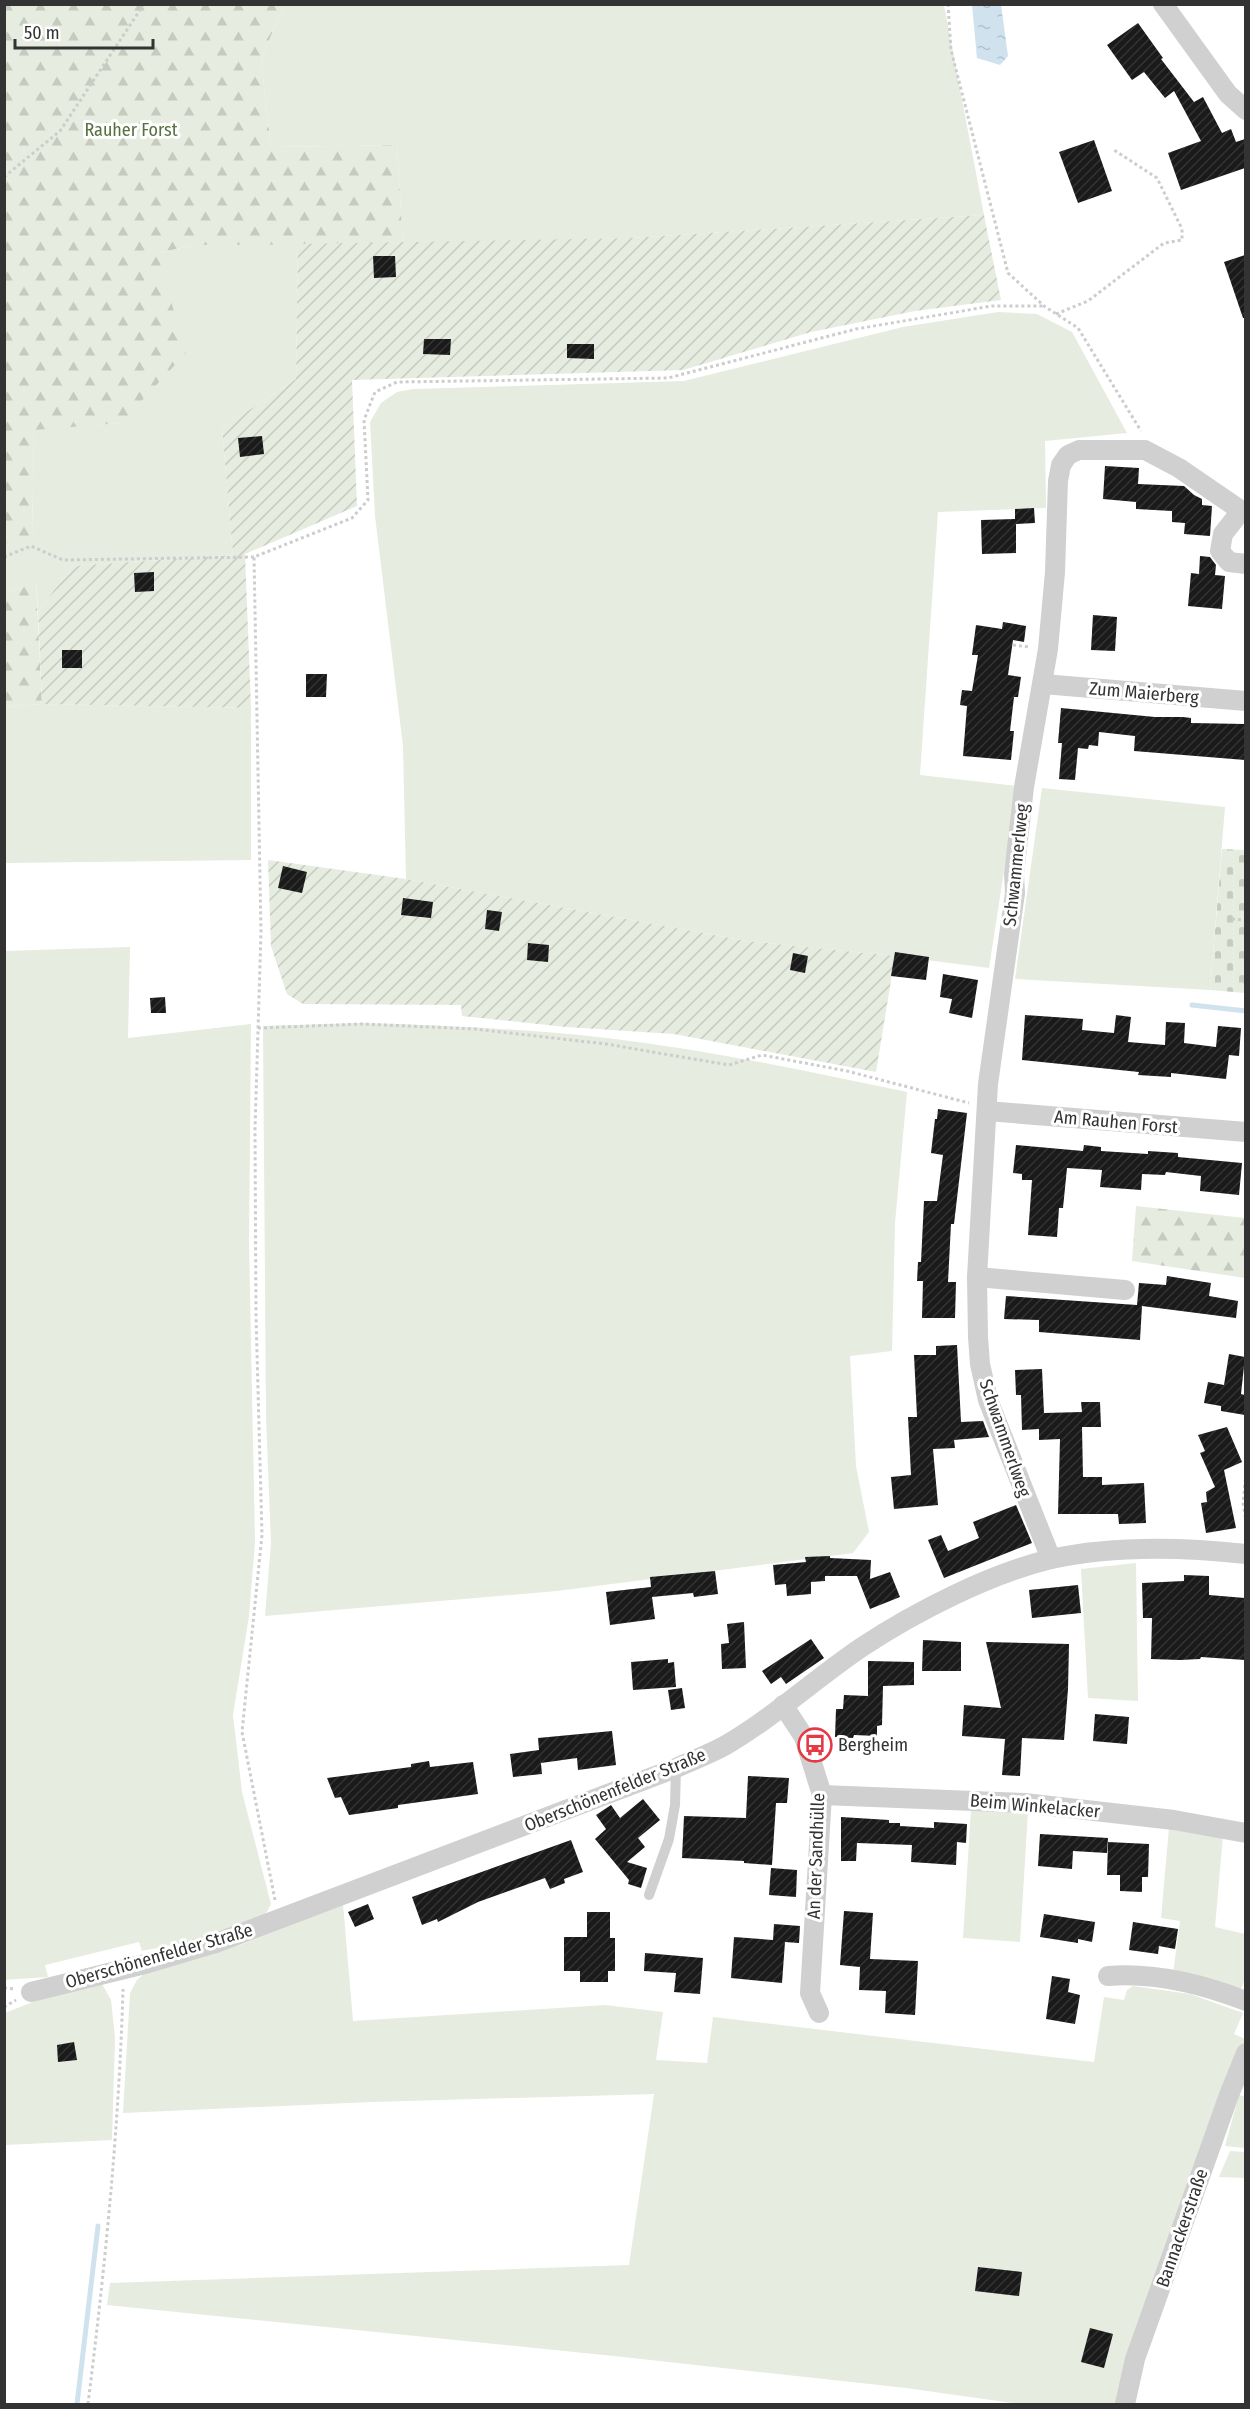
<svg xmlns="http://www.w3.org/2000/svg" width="1250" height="2409" font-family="'Fira Sans Condensed',sans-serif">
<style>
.grass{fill:#e6ecdf}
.forest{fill:url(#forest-firs)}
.cemetery{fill:url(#cemetery-stones)}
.garden{fill:url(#garden-furrows)}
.water{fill:url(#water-ripples)}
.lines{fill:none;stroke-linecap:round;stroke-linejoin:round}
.stream{stroke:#cfe2ee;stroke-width:5}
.building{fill:url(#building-hatch)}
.path{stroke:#cdcdcd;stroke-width:3;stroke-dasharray:3 3;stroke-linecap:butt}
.lane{stroke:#d0d0d0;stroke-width:10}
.street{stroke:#d0d0d0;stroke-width:20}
.labels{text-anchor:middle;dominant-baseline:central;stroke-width:6;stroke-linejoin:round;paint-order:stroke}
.park-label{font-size:18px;fill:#56703f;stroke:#fff}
.street-label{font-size:18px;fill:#333;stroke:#fff}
.poi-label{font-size:18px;fill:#333;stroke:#fff;text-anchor:start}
</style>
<defs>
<pattern id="forest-firs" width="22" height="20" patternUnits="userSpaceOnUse" patternTransform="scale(1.5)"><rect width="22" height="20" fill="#e6ecdf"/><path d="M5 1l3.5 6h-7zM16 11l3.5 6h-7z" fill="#c6cbc0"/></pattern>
<pattern id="cemetery-stones" width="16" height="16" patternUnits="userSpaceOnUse" patternTransform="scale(1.5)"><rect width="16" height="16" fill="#e6ecdf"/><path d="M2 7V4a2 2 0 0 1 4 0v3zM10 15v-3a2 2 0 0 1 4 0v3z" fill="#c6cbc0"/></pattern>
<pattern id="garden-furrows" width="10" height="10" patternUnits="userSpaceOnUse" patternTransform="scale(1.5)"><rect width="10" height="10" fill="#e6ecdf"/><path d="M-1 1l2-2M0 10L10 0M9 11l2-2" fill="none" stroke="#c6cbc0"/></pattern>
<pattern id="water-ripples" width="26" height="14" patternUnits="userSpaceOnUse" patternTransform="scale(1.5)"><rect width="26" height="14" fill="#cfe2ee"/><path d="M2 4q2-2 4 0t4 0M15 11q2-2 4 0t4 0" fill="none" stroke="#b2c2cd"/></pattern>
<pattern id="building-hatch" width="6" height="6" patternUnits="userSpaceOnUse" patternTransform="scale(1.5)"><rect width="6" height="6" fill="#1a1a1a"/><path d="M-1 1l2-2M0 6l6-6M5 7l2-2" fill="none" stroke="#333"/></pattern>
</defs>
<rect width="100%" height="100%" fill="#fff"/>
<g class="grass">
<path d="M284,5H944L984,215L630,238L403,244L397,145L271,147L261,59Z"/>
<path d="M298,244L296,379L222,428L233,555L72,566L38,612L36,581L5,594V543L32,538L34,429L121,423L157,253L195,245Z"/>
<path d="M998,312L1037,314L1072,332L1127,433L1045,441L1046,508L938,512L920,775L1017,786L989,968L895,956L747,941L406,879L403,746L375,516L370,422L381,403L397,392L413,389L684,381L903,327Z"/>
<path d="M42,704L251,708V860L5,863L4,707Z"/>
<path d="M1042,788L1225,807L1210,990L1015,979Z"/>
<path d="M130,947L128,1038L251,1024L249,1243L255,1542L249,1616L233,1715L242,1792L271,1904C269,1907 267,1913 264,1916C247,1932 167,1946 142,1951L139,1942L45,1965L48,1977L4,1980V951Z"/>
<path d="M361,1023C444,1025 525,1029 607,1038C708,1050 808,1071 907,1092L895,1223L892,1351L850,1356L856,1466L869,1532L853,1553L557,1591L265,1616L271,1543L266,1415L263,1026Z"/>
<path d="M1136,1563L1138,1701L1088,1698L1081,1569Z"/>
<path d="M971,1809L1028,1812L1020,1942L963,1938Z"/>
<path d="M1169,1828L1223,1835L1215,1927L1245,1934V1980L1240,1991L1173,1974L1180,1921L1161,1918Z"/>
<path d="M343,1904L353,2021L605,2005L663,2012L656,2060L707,2063L713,2017L1094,2062L1104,1997L1124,2000L1127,1990L1133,1986L1190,1994L1243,2013L1234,2034L1245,2039L1224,2089L1117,2404H1019L906,2388L614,2356L107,2305L110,2283L629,2265L654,2094L371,2102L123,2113L130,1993L137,1980L148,1970L240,1945Z"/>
<path d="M102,1984L111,2000L115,2038L112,2140L5,2145V2013L48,1996Z"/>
<path d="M1239,2095L1245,2097V2148L1225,2146Z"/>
<path d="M1230,2151L1245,2152V2178L1219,2177Z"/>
</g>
<g class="forest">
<path d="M5,5H284L261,59L271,147L397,145L403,244L195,245L157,253L186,353L121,423L34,430L32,539L5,543Z"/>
<path d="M36,581L42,704L5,707V594Z"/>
<path d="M1136,1206L1245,1218V1278L1132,1261Z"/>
</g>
<path class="cemetery" d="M1222,849L1245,850V993L1210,990Z"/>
<g class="garden">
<path d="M984,215L1001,300L915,311L811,332L683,370L352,380L357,506L245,554L251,708L42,704L38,612L72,566L233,555L222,428L296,379L298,244L630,238Z"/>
<path d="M268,860L406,879L747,941L895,956L876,1072L674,1034L566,1027L462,1016L461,1005L303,1004L287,994L271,946Z"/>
</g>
<path class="water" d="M972,5H1001L1008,56L1000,65L977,58Z"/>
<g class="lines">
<g class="stream">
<path d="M1192,1005L1246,1011"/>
<path d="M77,2404L98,2226"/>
</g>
</g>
<g class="building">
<path d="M1138,23L1163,58L1161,59L1194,102L1203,97L1222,133L1231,129L1236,142L1245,139V168L1181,190L1168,153L1201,141L1174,91L1165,98L1144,72L1132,80L1107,45Z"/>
<path d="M1094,140L1112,191L1078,203L1059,152Z"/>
<path d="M1245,255V318H1243L1224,262Z"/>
<path d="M373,256H395L396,277L374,278Z"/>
<path d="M424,339H451L450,355L423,354Z"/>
<path d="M567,344H594V359L567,358Z"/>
<path d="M262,436L264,454L240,457L238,438Z"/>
<path d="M1105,466L1139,468L1138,484L1184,486L1194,495L1202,499V505L1212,506L1210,536L1184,534L1185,523L1172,522V511L1136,509V502L1103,499Z"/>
<path d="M1034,508L1035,523L1016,524V553L982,554L981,520L1015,519V509Z"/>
<path d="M1200,556L1210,557L1216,565L1215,575L1225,576L1222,609L1188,606L1191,573L1199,574Z"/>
<path d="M154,572V591L135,592L134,573Z"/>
<path d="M1093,615L1117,617L1115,651L1091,650Z"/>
<path d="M1003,622L1026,626L1024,642L1013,640L1008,675L1021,677L1018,697H1014L1010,731H1014L1011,760L963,756L967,706L960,705L962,690L972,691L978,655H972L976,625L1002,629Z"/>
<rect x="62" y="650" width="20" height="18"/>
<path d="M306,674H327L326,697H306Z"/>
<path d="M1061,708L1155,717H1183L1191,718V723L1245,724V760L1134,751L1135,736L1099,732L1098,746L1089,745L1088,749L1078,748L1075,780L1059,779L1062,743H1058Z"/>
<path d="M283,866L307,872L302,893L278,888Z"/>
<path d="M403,898L433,902L431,918L401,915Z"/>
<path d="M487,910L502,912L499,931L485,929Z"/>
<path d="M528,943L549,945L548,962L527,960Z"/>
<path d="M895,952L929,957L926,980L891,976Z"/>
<path d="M793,953L808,956L805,973L790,970Z"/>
<path d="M943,974L978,980L972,1018L949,1013L952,999L940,997Z"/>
<path d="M165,997L166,1013H151L150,998Z"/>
<path d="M1025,1015L1083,1019L1082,1030L1114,1033L1116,1015L1131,1017L1128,1042L1165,1045L1166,1022L1185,1023L1184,1043L1216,1047L1218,1026L1241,1028L1239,1056L1229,1055L1226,1079L1171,1073V1077L1138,1075L1139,1072L1022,1060Z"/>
<path d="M938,1109L967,1113L954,1224H951L948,1282H956L955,1318H922L923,1281H917L918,1262H921L924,1201H937L943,1155L931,1153L935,1119H937Z"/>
<path d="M1016,1145L1083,1151L1084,1145L1101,1147V1151L1148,1154V1151L1178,1153V1157L1242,1163L1239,1195L1200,1191L1201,1176L1166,1172L1165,1175L1142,1174L1141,1190L1100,1187L1102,1170L1067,1168L1063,1208H1059L1057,1237L1028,1235L1032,1180H1022V1174L1013,1173Z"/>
<path d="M1167,1276L1211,1283L1209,1296L1238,1301L1236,1318L1142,1306L1140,1340L1039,1332V1320L1004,1319L1006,1296L1137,1305L1139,1283L1166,1285Z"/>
<path d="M957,1345L961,1422L983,1421L989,1437L954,1440L955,1448L933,1449L938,1505L894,1509L891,1477L911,1475L908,1417H917L914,1355H936V1346Z"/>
<path d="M1229,1354L1245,1357L1241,1394L1245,1395V1415L1221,1411V1406L1204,1403L1208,1382L1224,1385Z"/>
<path d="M1042,1369L1044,1413L1082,1412L1081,1402H1100L1101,1427H1082L1083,1477H1102V1485L1144,1483L1146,1523L1119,1524L1118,1514H1058L1060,1439L1039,1440V1429L1022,1430L1021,1395H1016L1015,1370Z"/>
<path d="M1227,1427L1242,1462L1224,1470L1236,1528L1206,1533L1201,1503L1207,1502L1206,1492L1215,1487L1200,1453L1205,1451L1198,1435Z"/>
<path d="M1016,1505L1032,1543L944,1578L928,1540L941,1535L948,1551L979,1538L973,1522Z"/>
<path d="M830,1556V1558L871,1560L870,1579L890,1572L900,1597L870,1609L857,1576H825V1581L811,1582V1594L787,1596L786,1584L775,1585L773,1565L806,1562L805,1557Z"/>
<path d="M715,1571L718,1594L694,1597L693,1593L652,1597L655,1619L610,1625L606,1592L651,1587L650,1577Z"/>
<path d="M1184,1575L1209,1576V1595L1245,1598V1660L1201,1657L1200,1659L1180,1660L1151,1659L1152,1618H1143L1142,1583L1184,1581Z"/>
<path d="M1078,1585L1081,1613L1032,1618L1029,1590Z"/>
<path d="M744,1622L746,1668L722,1669L721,1644L729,1643L727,1624Z"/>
<path d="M811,1639L824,1658L786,1684L781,1677L771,1684L762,1671Z"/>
<path d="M923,1640L961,1642V1671H922Z"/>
<path d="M986,1642L1069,1644L1068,1689L1064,1740L1022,1738L1020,1776L1002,1775L1005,1739L962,1736L964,1705L1001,1708Z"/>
<path d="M668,1659V1663L674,1662L676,1687L633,1690L631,1662Z"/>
<path d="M868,1661L914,1662V1685L883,1686L882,1725L877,1726V1736L854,1735L853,1738L835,1737L836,1709H843L844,1695L868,1696Z"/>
<path d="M682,1688L685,1708L671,1710L668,1690Z"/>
<path d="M1095,1714L1129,1717L1127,1744L1093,1741Z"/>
<path d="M612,1731L616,1765L578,1770L577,1758L541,1763L540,1754L542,1774L513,1777L510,1754L539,1750L538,1738Z"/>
<path d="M429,1761L430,1767L473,1762L478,1794L398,1805V1808L349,1815L341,1797L335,1798L327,1778L411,1767V1764Z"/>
<path d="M748,1776L789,1778L787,1803H776L772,1865L744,1863V1861L682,1858L684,1816L746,1818Z"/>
<path d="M643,1799L660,1820L638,1838L645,1847L627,1862L647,1868L641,1888L628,1884L629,1880L595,1839L606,1829L596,1815L611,1805L620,1818Z"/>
<path d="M841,1817L889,1820V1823H900V1826L934,1828V1822L967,1824L966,1843L957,1842L956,1865L911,1862L912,1845L857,1843L856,1861H841Z"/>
<path d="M1040,1834L1108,1838L1107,1853L1073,1851L1072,1869L1038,1866Z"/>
<path d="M571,1840L583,1872L564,1879L565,1883L550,1889L545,1878L478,1902L438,1922L437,1919L422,1925L412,1897Z"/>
<path d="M1108,1842L1149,1844L1148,1877H1142V1892L1120,1891V1875H1107Z"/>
<path d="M771,1868L797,1870L796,1897L769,1895Z"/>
<path d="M368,1904L374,1919L355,1927L348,1912Z"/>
<path d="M844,1911L873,1913L870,1959L918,1961L915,2015L885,2013L886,1991L859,1990L860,1967L840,1965Z"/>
<path d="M587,1912H610V1938H615V1971H608V1982H580V1971H564V1937H587Z"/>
<path d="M1044,1914L1095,1922L1092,1942L1078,1939V1943L1040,1937Z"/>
<path d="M1133,1922L1178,1929L1175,1949L1159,1946L1158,1954L1129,1950Z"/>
<path d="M774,1924L800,1926L799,1943L785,1942L782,1983L731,1978L734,1937L773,1940Z"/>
<path d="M645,1953L703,1958L700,1994L674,1992L676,1973L644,1971Z"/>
<path d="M1052,1976L1070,1979L1068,1992L1080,1995L1075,2024L1046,2019Z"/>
<path d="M74,2042L77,2060L58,2062L57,2045Z"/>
<path d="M978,2267L1022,2272L1019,2296L975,2291Z"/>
<path d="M1090,2328L1113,2334L1104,2368L1081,2362Z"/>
</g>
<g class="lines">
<g class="path">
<path d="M948,4L951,50L1008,273L1044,306L1078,328L1141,431"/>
<path d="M4,177L60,131L144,4"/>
<path d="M1056,314L1088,301L1164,243L1182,240V229L1157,178L1114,150"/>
<path d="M4,557L31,546L63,560L254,557"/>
<path d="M1013,645L1029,647"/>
<path d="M1232,919L1246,920"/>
<path d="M1245,963H1246"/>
<path d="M1243,982H1246"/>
<path d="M258,1028L363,1024L475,1029L606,1044L729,1065L762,1055L847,1071L969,1103"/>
<path d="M1246,1473L1243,1503L1246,1521"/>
<path d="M275,1900L242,1732L262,1535L256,1316L255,1129L261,932L254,557L352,518L368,500L364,420L375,392L397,382L668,378L856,329L992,306H1044"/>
<path d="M4,1988L15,1989"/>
<path d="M4,2007L16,2000"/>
<path d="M88,2404C105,2267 119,2128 123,1989"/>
</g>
<path class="lane" d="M649,1895L669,1839L675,1805L676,1768"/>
<g class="street">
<path d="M1163,4L1228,94L1246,110"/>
<path d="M1241,511L1223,534L1220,551L1229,562L1246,564"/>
<path d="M1043,684L1246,701"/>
<path d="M987,1111L1246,1132"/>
<path d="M977,1277L1125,1290"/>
<path d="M1051,1559L988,1400L980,1364L978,1337L977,1277L988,1084L1015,893L1014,874L1024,787L1048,649L1055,572L1058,481L1061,465L1068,455L1079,450H1145L1179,468L1246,514"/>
<path d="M783,1705L804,1737L822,1795L810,1993L819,2013"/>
<path d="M822,1795L1024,1803L1174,1820L1246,1833"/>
<path d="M1108,1976C1155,1972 1202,1984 1246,2001"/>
<path d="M31,1992L145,1964L216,1943L676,1768C693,1760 710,1754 726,1745C774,1717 816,1678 862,1647C915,1612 989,1574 1051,1559C1114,1545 1182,1547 1246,1554"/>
<path d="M1125,2404L1135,2359L1229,2095L1246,2053"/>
</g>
</g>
<defs>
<symbol id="bus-ring" viewBox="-11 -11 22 22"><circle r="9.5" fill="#fff" stroke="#e63946" stroke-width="1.5"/><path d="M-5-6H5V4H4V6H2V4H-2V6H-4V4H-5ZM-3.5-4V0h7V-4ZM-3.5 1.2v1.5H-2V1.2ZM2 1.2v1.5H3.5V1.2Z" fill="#e63946"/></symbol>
</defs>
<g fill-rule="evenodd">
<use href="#bus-ring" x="796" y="1726" width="38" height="38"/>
</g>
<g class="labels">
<g class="park-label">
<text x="131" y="130">Rauher Forst</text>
</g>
<g class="street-label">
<text transform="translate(1144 693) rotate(5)">Zum Maierberg</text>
<text transform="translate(1016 865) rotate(-84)">Schwammerlweg</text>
<text transform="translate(1116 1122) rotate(5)">Am Rauhen Forst</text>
<text transform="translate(1005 1438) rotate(71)">Schwammerlweg</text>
<text transform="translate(615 1790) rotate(-22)">Oberschönenfelder Straße</text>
<text transform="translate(1035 1806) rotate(5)">Beim Winkelacker</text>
<text transform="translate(816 1856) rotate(-88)">An der Sandhülle</text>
<text transform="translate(159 1956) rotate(-16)">Oberschönenfelder Straße</text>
<text transform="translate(1182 2228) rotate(-71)">Bannackerstraße</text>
</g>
<g class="poi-label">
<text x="838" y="1745">Bergheim</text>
</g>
</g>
<rect width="1250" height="2409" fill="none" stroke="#333333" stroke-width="12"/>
<path d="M15 39v9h138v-9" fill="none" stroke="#333333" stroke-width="3"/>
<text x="24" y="39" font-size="18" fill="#333333" stroke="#ffffff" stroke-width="4.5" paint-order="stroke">50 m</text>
</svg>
